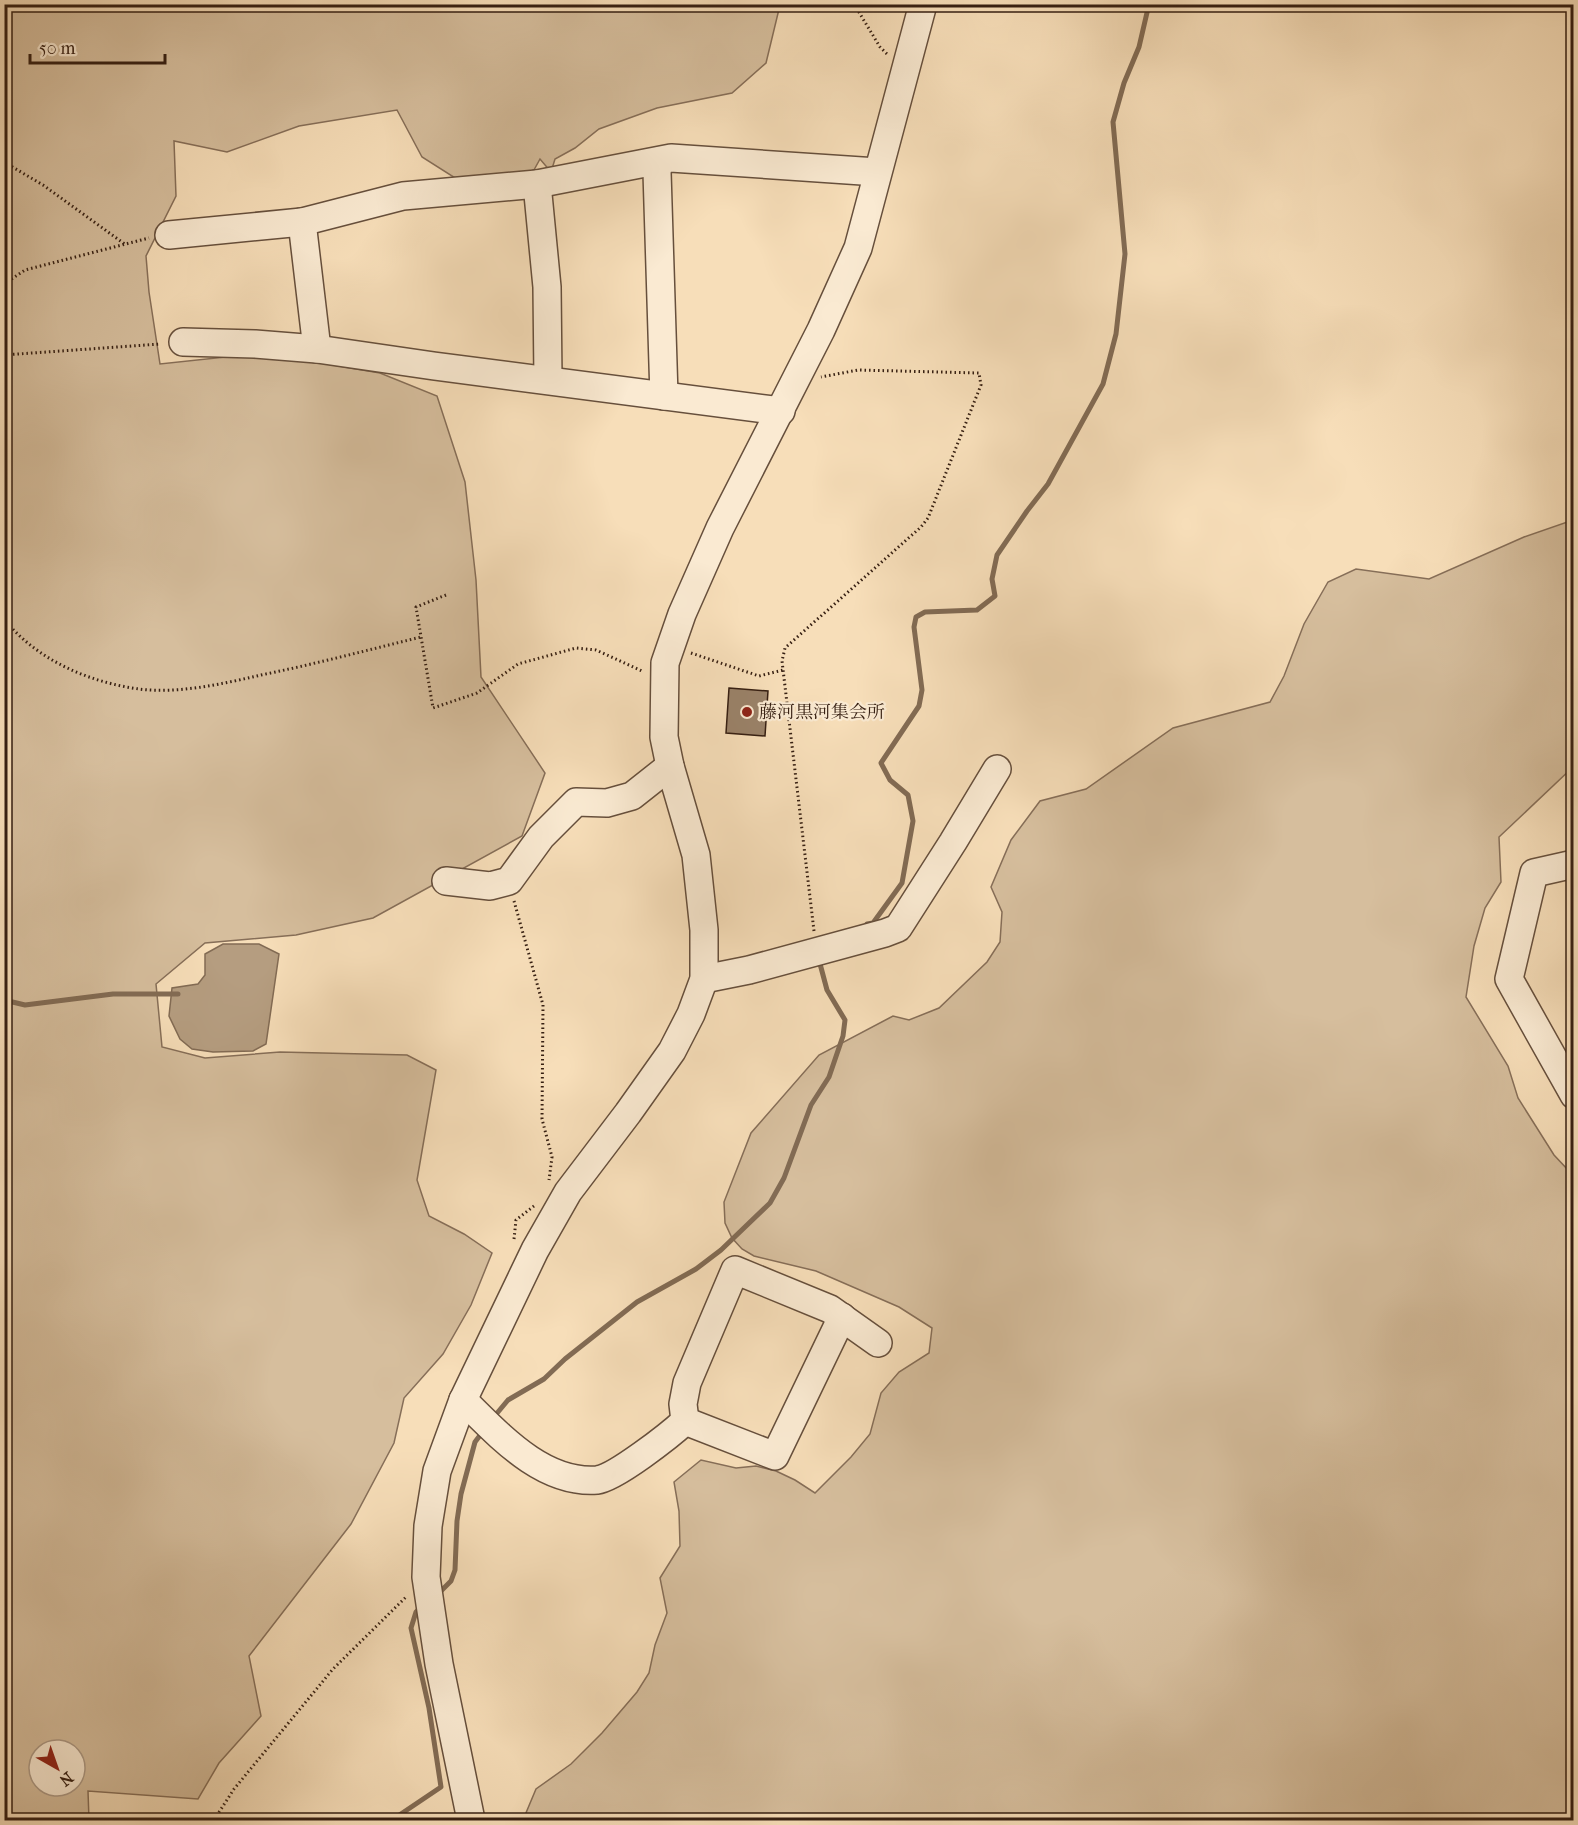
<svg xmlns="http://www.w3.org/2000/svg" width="1578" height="1825" font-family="'IM FELL French Canon','Noto Serif JP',serif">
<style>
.green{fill:#d6be9d;stroke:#866e58;stroke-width:1.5;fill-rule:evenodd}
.water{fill:#b59d80;stroke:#826b54;stroke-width:1.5}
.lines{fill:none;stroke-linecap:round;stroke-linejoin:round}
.stream{stroke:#826b54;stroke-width:5}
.building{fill:#9a8269;stroke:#361f12;stroke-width:1.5}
.minor-casing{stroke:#664f3c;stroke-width:30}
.path{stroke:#361f12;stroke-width:3;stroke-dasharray:1.5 3;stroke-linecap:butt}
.minor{stroke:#faead2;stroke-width:27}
.poi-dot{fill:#8f2418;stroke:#faead2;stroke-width:2}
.labels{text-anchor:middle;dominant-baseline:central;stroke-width:4.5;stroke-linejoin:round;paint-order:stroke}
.poi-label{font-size:18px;fill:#361f12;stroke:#faead2;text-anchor:start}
</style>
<rect width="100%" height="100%" fill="#f7deb9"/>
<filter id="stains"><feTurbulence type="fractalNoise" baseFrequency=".00333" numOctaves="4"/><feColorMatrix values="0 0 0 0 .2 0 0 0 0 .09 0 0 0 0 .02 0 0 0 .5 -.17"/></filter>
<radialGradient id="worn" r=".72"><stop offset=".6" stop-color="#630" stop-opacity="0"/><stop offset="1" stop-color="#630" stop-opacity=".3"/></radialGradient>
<g class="green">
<path d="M5,5H780L766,63L732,93L657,108L599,129L575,148L555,159L551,172L540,159L529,179L463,183L422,157L397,110L299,126L227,152L174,141L176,196L146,256L149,292L160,364L262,353L380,373L437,396L465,482L476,580L481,677L545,773L522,836L373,918L296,935L205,943L156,984L162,1047L205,1058L280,1052L407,1055L436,1070L417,1180L429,1216L464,1234L492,1253L471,1305L443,1354L404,1398L394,1443L351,1524L249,1656L261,1716L219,1763L198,1799L88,1791L89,1820H5ZM39,1750H75V1786H39Z"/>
<path d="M1573,520V767L1499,837L1501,882L1485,908L1474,946L1466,997L1508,1066L1518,1098L1554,1155L1568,1170L1573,1183V1820H523L536,1789L571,1764L602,1733L637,1692L649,1673L655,1645L667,1613L660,1578L680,1546L679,1511L674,1482L701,1460L736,1468L756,1466L776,1471L795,1480L815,1493L851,1457L870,1434L881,1393L899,1372L929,1353L932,1328L899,1307L816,1271L754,1256L742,1249L732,1238L725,1223L724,1202L751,1133L819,1055L893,1016L909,1020L939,1008L987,962L1000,942L1002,912L991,887L1011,840L1040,801L1086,789L1173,728L1270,702L1284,676L1304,624L1328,582L1356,569L1429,579L1524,537Z"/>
</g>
<path class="water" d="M223,944H259L279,954L266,1044L253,1051L213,1052L192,1049L180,1039L169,1016L172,988L198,984L205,975V954Z"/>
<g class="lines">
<g class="stream">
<path d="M867,924L873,923L902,883L913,821L908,795L890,780L881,763L919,706L922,690L914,627L916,617L925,612L977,610L995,596L992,579L997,555L1027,511L1048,484L1103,384L1116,334L1125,254L1113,122L1124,83L1139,47L1149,4"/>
<path d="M4,1000L25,1005L113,994H178"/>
<path d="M493,1418L508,1400L544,1379L565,1359L637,1302L696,1269L721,1250L770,1203L784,1178L811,1105L829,1077L843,1036L845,1020L827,990L819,960"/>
<path d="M437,1595L451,1581L455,1570L457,1521L461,1494L475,1442L484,1430"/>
<path d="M392,1820L441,1787L429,1708L411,1628L416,1612L422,1606"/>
</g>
</g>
<path class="building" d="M729,688L768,691L765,736L726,733Z"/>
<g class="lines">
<defs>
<g id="minor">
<path d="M659,161L657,172L664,396"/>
<path d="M537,184L547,287L548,380"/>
<path d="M302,222L317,349"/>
<path d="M169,235L302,222L403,196L537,184L671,158L877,172"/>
<path d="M183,342L255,344L317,349L434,366L781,411"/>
<path d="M1574,864L1534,873L1509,979L1574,1095"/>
<path d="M446,881L490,886L509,881L541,837L576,802L607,803L632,796L670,766"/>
<path d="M704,979L749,970L885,933L898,928L953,842L997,769"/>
<path d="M463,1400C499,1435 542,1484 597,1480C615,1478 670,1435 685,1421L683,1404L687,1383L735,1270L830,1309L878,1343"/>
<path d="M685,1421L775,1456L842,1317"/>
<path d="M471,1820L439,1664L426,1577L428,1526L437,1471L463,1400L535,1250L568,1192L628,1113L672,1051L691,1014L704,979V930L696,855L670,766L664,737L665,663L682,614L720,528L821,330L858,248L923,4"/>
</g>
</defs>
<use href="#minor" class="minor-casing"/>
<g class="path">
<path d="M854,4L880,47L887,54"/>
<path d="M4,162L43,185L126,245"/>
<path d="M4,284L25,270L149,238"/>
<path d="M4,355L160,344"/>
<path d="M446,595L416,607L433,708L477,693L518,664L576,648L596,650L642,671"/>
<path d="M4,619C37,660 88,682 139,689C178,694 222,684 261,675C315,664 368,650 421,637"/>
<path d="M691,653L759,676L783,670"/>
<path d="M514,901L543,1005L542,1119L552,1157L549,1180"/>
<path d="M814,931L782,661L785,648L921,527L928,518L981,385L979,373L858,370L821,377"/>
<path d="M514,1239L516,1220L534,1206"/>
<path d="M214,1820L234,1789L333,1669L406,1597"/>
<path d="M438,1820L443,1817H447"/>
</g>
<use href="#minor" class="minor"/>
</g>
<circle class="poi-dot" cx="747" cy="712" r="6"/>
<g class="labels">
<g class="poi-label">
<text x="759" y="712">藤河黒河集会所</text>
</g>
</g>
<rect width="1578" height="1825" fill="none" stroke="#f7deb9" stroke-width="24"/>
<rect x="6" y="6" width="1566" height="1813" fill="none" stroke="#361f12" stroke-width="3"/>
<rect x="12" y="12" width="1554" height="1801" fill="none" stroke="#361f12" stroke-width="1.5"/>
<g transform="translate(57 1768) rotate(140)"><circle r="28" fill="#faead2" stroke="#ac9985" stroke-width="1.5"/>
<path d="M0-4.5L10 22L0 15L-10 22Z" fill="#8f2418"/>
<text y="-9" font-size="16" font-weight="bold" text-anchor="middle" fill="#361f12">N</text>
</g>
<path d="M30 54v9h135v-9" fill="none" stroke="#361f12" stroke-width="3"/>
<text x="39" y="54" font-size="18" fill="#361f12" stroke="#faead2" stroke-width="4.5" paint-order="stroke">50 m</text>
<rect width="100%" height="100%" filter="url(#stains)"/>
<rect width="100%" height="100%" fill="url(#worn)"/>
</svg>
